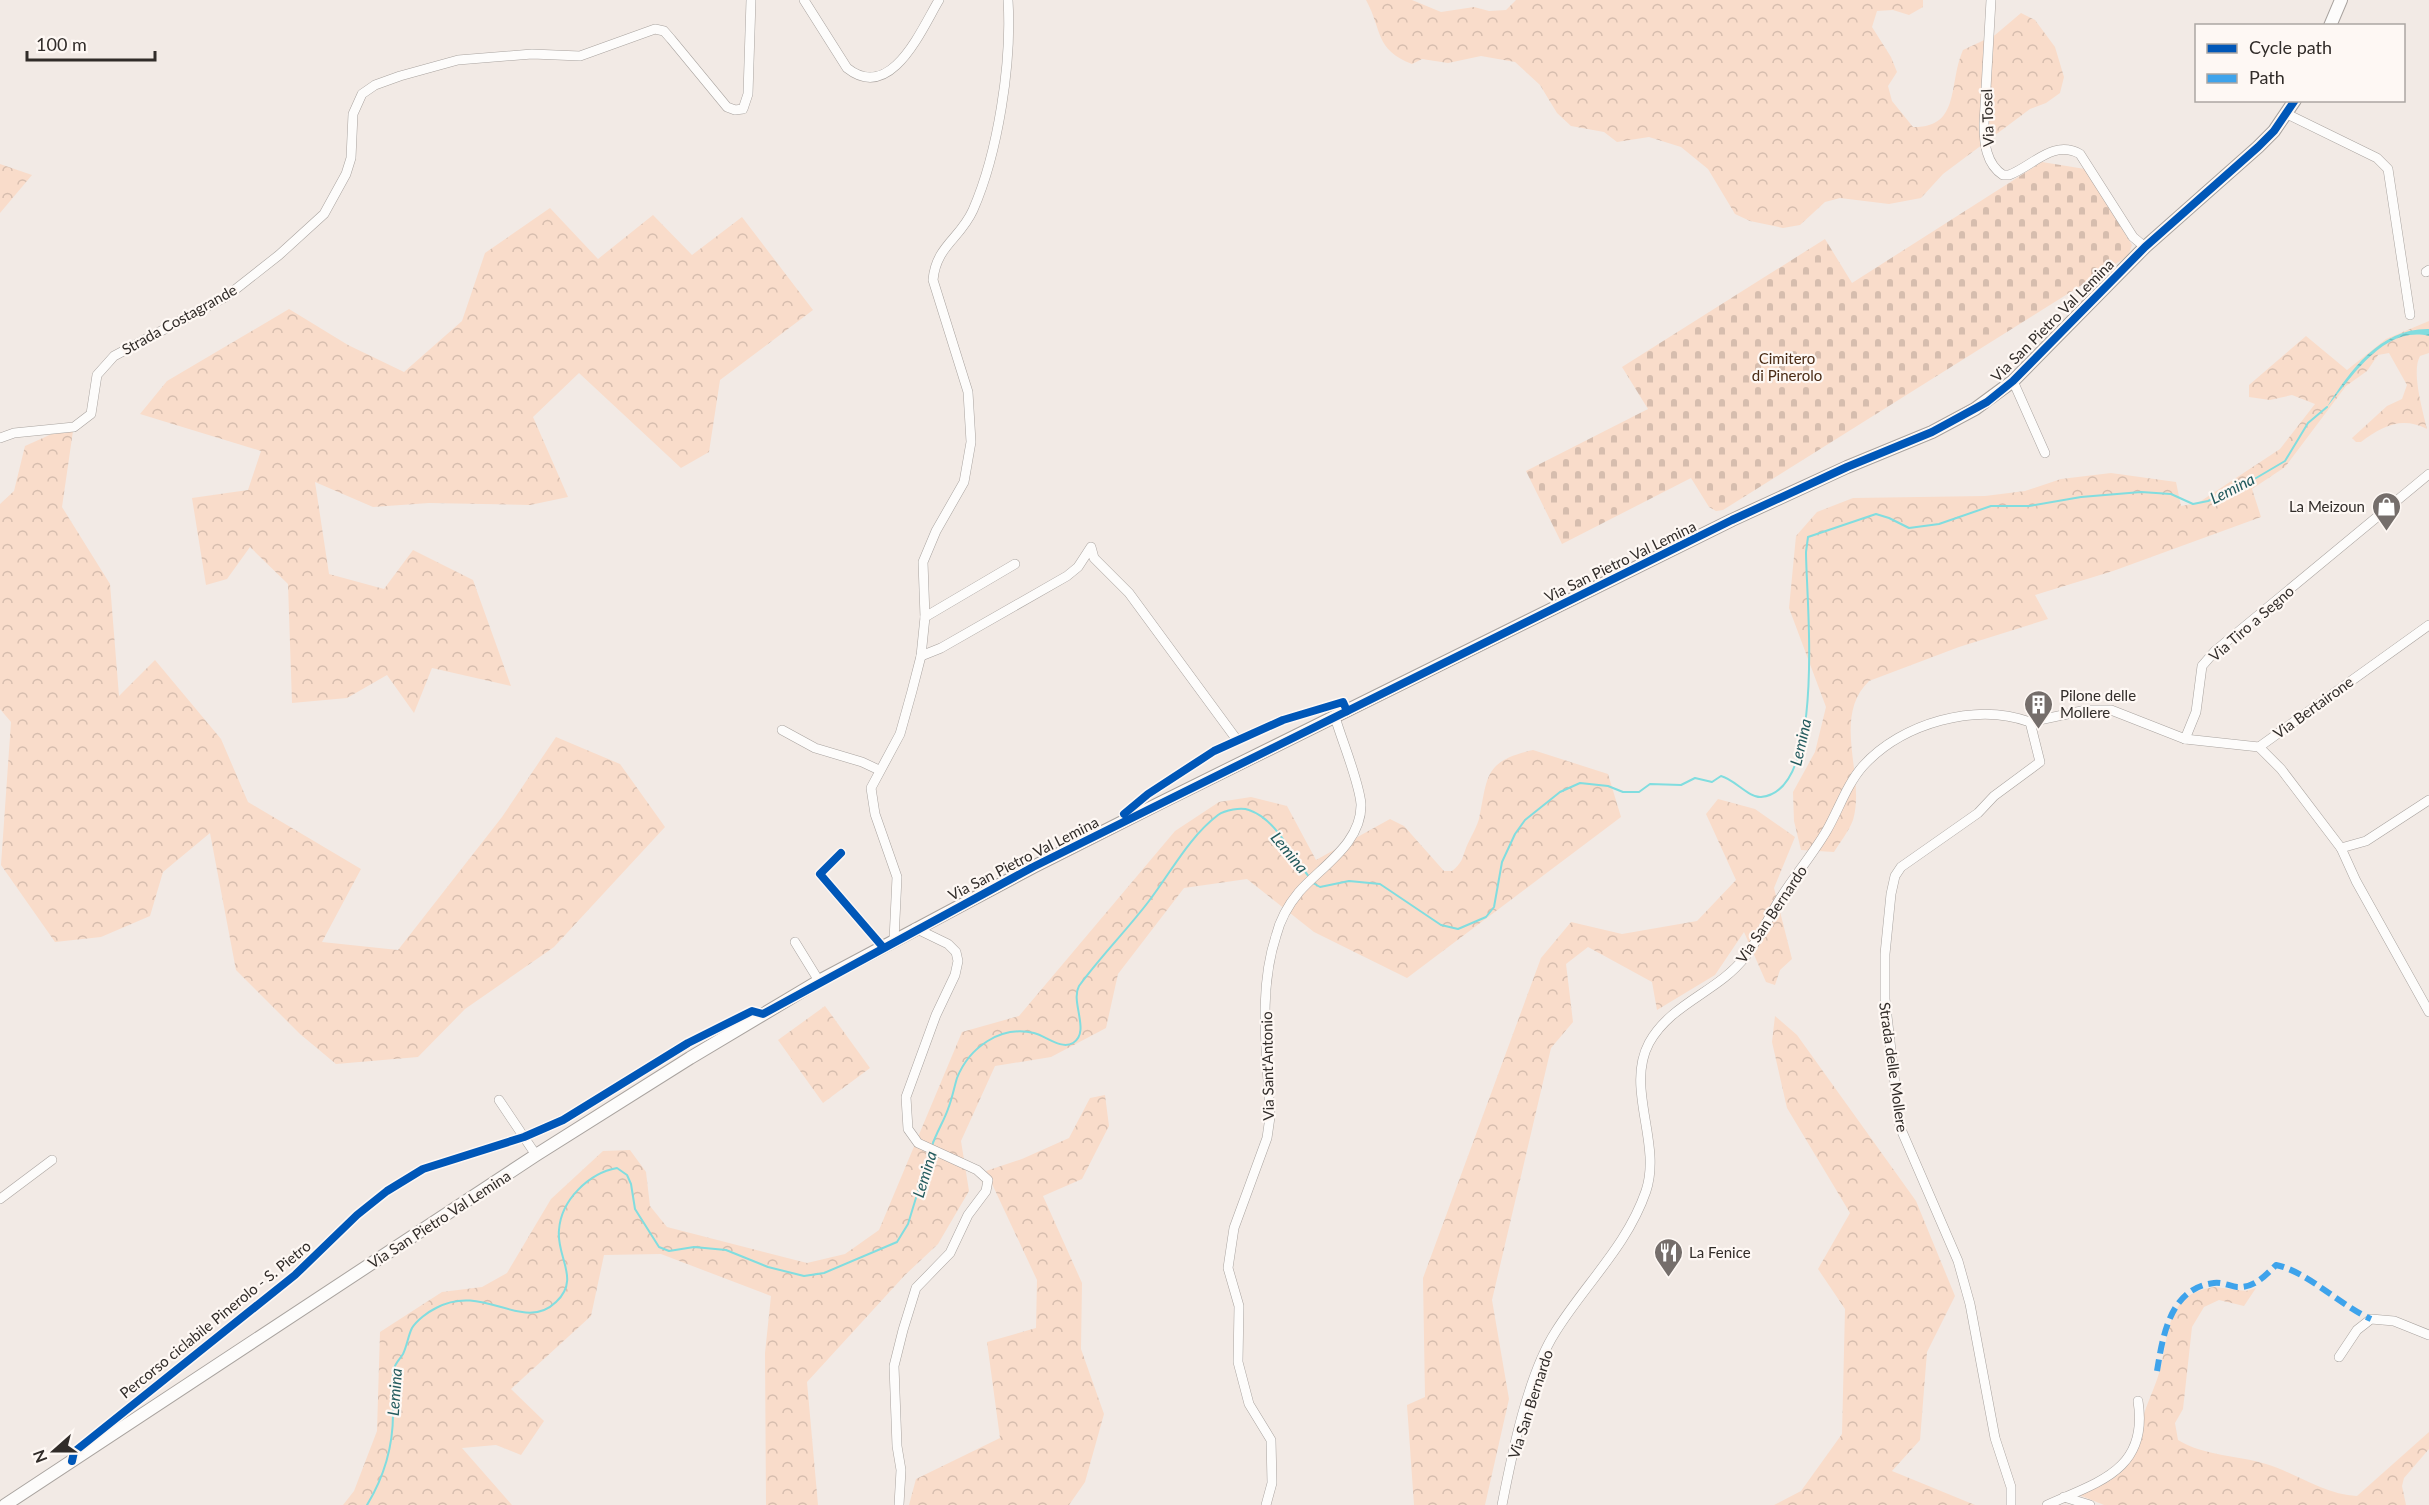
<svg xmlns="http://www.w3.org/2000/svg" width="2429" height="1505" font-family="Lato,sans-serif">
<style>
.forest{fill:url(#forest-crowns)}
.cemetery{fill:url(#cemetery-stones)}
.water{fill:url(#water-waves)}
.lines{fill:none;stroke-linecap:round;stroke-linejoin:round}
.stream{stroke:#81dddf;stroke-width:2}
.minor-casing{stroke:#a9a39f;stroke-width:10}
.tertiary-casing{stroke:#a9a39f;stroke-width:14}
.minor{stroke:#fdfcfb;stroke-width:9}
.tertiary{stroke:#fdfcfb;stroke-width:12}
.quiet{stroke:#3ea3eb;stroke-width:6;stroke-dasharray:12 6;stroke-linecap:butt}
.cycleway-casing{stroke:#fef8f4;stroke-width:11}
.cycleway{stroke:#0057b8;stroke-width:8}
.labels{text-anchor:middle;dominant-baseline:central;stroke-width:4.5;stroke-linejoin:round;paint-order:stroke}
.street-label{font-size:15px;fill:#312c29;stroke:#fef8f4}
.park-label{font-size:15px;fill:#492a13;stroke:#fef8f4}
.poi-label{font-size:15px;fill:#312c29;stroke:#fef8f4;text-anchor:start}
.water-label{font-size:16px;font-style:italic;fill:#225a5d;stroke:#fef8f4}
</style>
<defs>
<pattern id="forest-crowns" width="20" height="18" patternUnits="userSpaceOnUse" patternTransform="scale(1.5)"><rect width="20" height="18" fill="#f9dcca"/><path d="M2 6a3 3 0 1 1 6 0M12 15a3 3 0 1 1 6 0" fill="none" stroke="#d6bdae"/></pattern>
<pattern id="cemetery-stones" width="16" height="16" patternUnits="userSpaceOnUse" patternTransform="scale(1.5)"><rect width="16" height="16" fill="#f9dcca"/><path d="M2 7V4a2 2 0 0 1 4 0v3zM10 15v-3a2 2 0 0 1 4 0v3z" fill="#d6bdae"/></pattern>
<pattern id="water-waves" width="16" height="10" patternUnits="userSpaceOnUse" patternTransform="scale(1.5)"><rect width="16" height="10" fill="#81dddf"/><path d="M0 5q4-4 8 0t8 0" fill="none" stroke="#70bebf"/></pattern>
</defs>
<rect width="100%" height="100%" fill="#f2eae5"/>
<g class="forest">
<path d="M1366,0H1412L1441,12L1474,7L1489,11L1506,10L1516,0H1923V7L1909,15L1893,10L1877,11L1872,27L1891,57L1897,72L1888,86L1892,101L1913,127C1961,128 1948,84 1963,50L1995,35L2021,13L2035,20L2055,47L2064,77L2060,93L2046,103L2030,109L1943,174L1921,198L1889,204L1840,198L1825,202L1800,225L1783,228L1750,221L1735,214L1708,169L1681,147L1649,137L1617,142L1604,132L1571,126L1557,113L1540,85L1515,62L1481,56L1448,63L1422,59L1412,64C1374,49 1383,31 1366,0Z"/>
<path d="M0,164L32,175L0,213Z"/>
<path d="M550,208L598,259L653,215L692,255L742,217L813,310L720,380L709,452L681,468L579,373L533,417L568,497L530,505L429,503L373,507L315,482L329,574L384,589L413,550L473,580L511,686L432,668L414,713L387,675L347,698L292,703L288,584L250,547L227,579L206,585L192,498L248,490L261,451L140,414L167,381L289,309L348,345L404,372L462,321L485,253Z"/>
<path d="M2429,321V353L2420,356C2411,372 2423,411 2427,429C2402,416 2382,426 2361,442H2356L2352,438L2387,406L2402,399L2407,385L2389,353L2378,355L2367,371L2346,386L2285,467L2252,489L2261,517L2113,571L2035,595L2048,619L1959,647L1869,681C1831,718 1866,776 1853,820C1849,831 1840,842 1834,852L1801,850L1794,821L1793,792L1815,752L1826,707L1789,608L1796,536L1817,512L1853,498L1985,496L2025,491L2061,479L2111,473L2176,482L2181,506L2198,503L2280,449L2315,404L2292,395L2270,400L2249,397V385L2306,336L2347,370L2386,339Z"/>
<path d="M74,424L62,507L110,584L119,696L155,660L221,739L248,802L361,869L322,942L398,950L502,817L556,737L620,764L665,827L554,947L465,1009L418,1057L336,1064L300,1034L236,970L210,833L163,872L150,916L101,937L55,942L1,865L11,722L0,709V504L14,491L25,446Z"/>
<path d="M1533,750L1608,774L1621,817L1407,978L1314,932L1247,879L1184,888L1118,974L1106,1028L1051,1057L995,1066L961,1141L969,1191L938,1244L905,1275L807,1382L818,1505H766L765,1353L771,1296L661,1254L604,1255L591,1316L511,1389L544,1421L521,1455L496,1445L462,1448L512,1505H343L354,1491L377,1431L380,1332L442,1292L482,1287L507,1273L551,1199L603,1151L630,1150L646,1172L650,1206L667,1227L807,1263L845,1254L879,1230L962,1032L1019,1016L1175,831L1219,802L1251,797L1287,806L1316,860L1390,819L1404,826L1444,871H1452C1462,863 1462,859 1466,848C1470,838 1476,829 1479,819C1488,777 1483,761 1533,750Z"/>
<path d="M1718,799L1755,809L1795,837L1774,888L1792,959L1780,970L1775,985L1766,982L1744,932L1715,975L1657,1010L1652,982L1588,947L1566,964L1573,1022L1551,1048L1492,1300L1509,1399L1485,1505H1414L1407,1405L1425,1397L1423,1278L1541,958L1571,922L1622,934L1697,921L1736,880L1706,814Z"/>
<path d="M825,1006L870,1068L823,1103L778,1040Z"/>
<path d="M1775,1016L1797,1035L1916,1201L1955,1296L1927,1352L1920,1440L1892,1471L1975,1505H1774L1801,1491L1842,1434L1845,1309L1818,1269L1850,1213L1787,1108L1772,1042Z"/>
<path d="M1105,1095L1109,1126L1082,1179L1043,1196L1082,1283L1081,1349L1104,1414L1085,1482L1069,1505H909L916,1479L1000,1438L987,1342L1036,1328L1037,1280L986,1171L1022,1159L1069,1138L1090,1098Z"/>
<path d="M2215,1287L2246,1291L2256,1288L2244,1306L2219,1300L2204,1307L2192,1327L2183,1409L2175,1423L2178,1440C2204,1456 2237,1455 2266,1464C2296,1473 2325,1495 2357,1496L2429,1432V1449L2404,1478L2402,1486L2406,1505H2104L2079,1495C2095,1488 2115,1481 2126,1467C2137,1451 2138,1432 2144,1414C2149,1398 2157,1383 2161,1366C2170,1330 2167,1293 2215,1287Z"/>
</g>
<path class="cemetery" d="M2042,162L2085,169L2132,245L2128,256L1723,510L1716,511L1709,507L1691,478L1562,544L1526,471L1648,409L1622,367L1825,239L1852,283Z"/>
<path class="water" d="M2429,329V336C2384,325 2352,377 2327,407C2350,370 2381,328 2429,329Z"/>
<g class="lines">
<g class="stream">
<path d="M1313,883L1320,887L1349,881L1380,884L1441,925L1458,929L1486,917L1494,907L1502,862L1515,834L1525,820L1560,792L1580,783L1608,786L1623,792H1639L1650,784L1681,785L1695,778L1712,782L1721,776C1734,779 1749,798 1761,797C1827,792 1806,598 1806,552L1808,537L1876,514L1889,518L1909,528L1939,524L1991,506H2029L2081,497L2141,492L2171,494L2193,504L2208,501L2251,481L2285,461L2308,423L2327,407"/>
<path d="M932,1146C936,1133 944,1121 948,1109C952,1099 954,1088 957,1078C969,1048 1000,1025 1034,1033C1046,1036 1061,1050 1073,1043C1091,1032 1070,1002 1079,986C1100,957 1127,930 1149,901C1171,872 1189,837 1218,815C1225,810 1241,807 1249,810C1278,820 1292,857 1310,878"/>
<path d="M367,1505C384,1477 393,1447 393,1414C393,1400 391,1383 394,1369C395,1363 400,1359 403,1354C407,1346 408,1336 412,1328C417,1320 428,1312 436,1308C484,1282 523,1334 556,1302C581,1279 556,1257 559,1230C561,1200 589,1173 617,1168L627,1175L631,1184L635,1209L659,1247L669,1251L694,1247L726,1250L768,1267L804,1276L824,1273L897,1242L908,1224L930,1152"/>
</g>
<defs>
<g id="minor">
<path d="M804,0L847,68C891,103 921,30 939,0"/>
<path d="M1991,0L1984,124C1984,143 1986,164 2003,175H2009C2033,166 2053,139 2080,154L2133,237L2145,247"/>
<path d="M2287,114L2377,158L2388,169L2410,315"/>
<path d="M2426,272L2429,270"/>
<path d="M2013,381L2045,453"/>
<path d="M0,438L14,433L74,427L91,414L97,375L114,356L227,296L279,255L324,214L346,174L351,158L353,114L362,94L375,85L400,76L458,60L532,54L580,56L655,29L664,31L671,39L727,107L735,110L743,109L748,94L751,0"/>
<path d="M925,617L1015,564"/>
<path d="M921,656L941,648L1067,576L1078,567L1091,547L1094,558L1129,593L1237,740"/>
<path d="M2030,722L2086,710H2111L2185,739L2196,712L2202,666L2215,651L2429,474"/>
<path d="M782,730L815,748L862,762L879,770"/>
<path d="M2185,739L2259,747L2429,625"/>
<path d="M2259,747L2281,769L2341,848L2366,841L2429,800"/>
<path d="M2341,848L2356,881L2429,1012"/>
<path d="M841,853L820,874L882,946"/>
<path d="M894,940L897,877L875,814L871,788L900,734L912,691L921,656L925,617L923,562L936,531L964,482L971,442L968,392L933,280C936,246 960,239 973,210C998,153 1012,63 1008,0"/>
<path d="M795,942L819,981"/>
<path d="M499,1100L536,1155"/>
<path d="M0,1199L52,1160"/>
<path d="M2339,1357L2357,1330L2371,1319L2394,1321L2429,1335"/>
<path d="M2064,1497L2090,1505"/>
<path d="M899,1505L901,1470L897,1446L894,1366L903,1330L916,1288L950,1253L968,1215L986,1191L988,1180L977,1170L918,1143L908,1129L906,1097L936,1015L955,975L958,961L956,952L948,944L915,928"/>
<path d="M1266,1505L1272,1483L1271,1440L1249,1404L1238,1362L1239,1306L1228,1268L1234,1228L1267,1138L1270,1117C1268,1057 1257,994 1276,936C1280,920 1289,904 1299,892C1322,866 1362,843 1361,804C1359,781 1342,741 1335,717"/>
<path d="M1502,1505C1512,1454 1528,1374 1556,1331C1586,1283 1627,1246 1646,1191C1662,1143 1625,1088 1649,1043C1671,1003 1718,992 1745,957C1759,939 1768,918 1780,899C1795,875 1813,854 1827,830C1839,809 1847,784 1863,766C1902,723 1976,702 2030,722"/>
<path d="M2011,1505V1487L1995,1438L1970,1304L1958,1261L1900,1127L1885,999V954L1891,894L1895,876L1901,867L1978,813L1994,796L2040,762L2030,722"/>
<path d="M2047,1505C2098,1482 2149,1470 2138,1401"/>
</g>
<g id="tertiary">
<path d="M2330,26L2341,0"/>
<path d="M5,1505L536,1155L690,1058L819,981L1033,867L1160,803L1732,520L1847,467L1932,432L1975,409L2013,381L2145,247L2258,147L2274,131L2295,100"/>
</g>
</defs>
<use href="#minor" class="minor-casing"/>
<use href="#tertiary" class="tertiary-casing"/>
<use href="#minor" class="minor"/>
<use href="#tertiary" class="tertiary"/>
<path class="quiet" d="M2157,1371C2163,1335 2170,1288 2214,1283C2222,1282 2230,1286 2237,1287C2254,1288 2265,1276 2276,1265C2306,1271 2340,1305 2371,1319"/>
<defs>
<g id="cycleway">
<path d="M1124,814L1148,794L1214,751L1283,720L1343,702L1347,711"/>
<path d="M841,853L820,874L882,946"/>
<path d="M72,1461L74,1452L295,1275L357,1215L387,1191L423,1169L524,1137L563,1120L688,1043L752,1011L763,1014L1033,867L1732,520L1847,467L1932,432L1987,402L2013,381L2145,247L2258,147L2274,131L2295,100"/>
</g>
</defs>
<use href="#cycleway" class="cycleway-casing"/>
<use href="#cycleway" class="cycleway"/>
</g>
<defs>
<symbol id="shop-pin" viewBox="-11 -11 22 30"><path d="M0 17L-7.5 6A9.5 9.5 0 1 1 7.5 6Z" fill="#756e6b" stroke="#fef8f4"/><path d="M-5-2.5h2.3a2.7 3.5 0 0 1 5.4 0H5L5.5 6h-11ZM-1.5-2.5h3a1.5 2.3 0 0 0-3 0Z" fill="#fff"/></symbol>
<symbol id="building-pin" viewBox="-11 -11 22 30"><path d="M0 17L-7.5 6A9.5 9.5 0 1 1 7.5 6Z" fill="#756e6b" stroke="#fef8f4"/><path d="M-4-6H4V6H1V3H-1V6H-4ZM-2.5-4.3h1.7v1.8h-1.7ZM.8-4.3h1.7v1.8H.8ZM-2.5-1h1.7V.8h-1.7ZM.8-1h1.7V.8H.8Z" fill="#fff"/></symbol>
<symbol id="restaurant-pin" viewBox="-11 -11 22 30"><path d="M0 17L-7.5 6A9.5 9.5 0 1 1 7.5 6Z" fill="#756e6b" stroke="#fef8f4"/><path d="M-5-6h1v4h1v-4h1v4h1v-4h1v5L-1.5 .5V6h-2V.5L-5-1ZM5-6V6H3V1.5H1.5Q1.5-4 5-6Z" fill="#fff"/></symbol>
</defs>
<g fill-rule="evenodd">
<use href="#shop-pin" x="2370" y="490" width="33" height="45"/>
<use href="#building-pin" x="2022" y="688" width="33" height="45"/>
<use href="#restaurant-pin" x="1652" y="1236" width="33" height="45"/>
</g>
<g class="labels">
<g class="street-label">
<text transform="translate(1987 118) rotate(-92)">Via Tosel</text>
<text transform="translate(179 319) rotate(-29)">Strada Costagrande</text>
<text transform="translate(2052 320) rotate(-45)">Via San Pietro Val Lemina</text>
<text transform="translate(1620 561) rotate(-26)">Via San Pietro Val Lemina</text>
<text transform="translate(2251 623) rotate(-41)">Via Tiro a Segno</text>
<text transform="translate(2313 707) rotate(-36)">Via Bertairone</text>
<text transform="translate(1023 858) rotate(-27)">Via San Pietro Val Lemina</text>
<text transform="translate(1771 914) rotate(-56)">Via San Bernardo</text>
<text transform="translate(1267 1066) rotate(-91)">Via Sant'Antonio</text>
<text transform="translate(1894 1067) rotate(82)">Strada delle Mollere</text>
<text transform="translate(439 1219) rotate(-33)">Via San Pietro Val Lemina</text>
<text transform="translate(215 1319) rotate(-39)">Percorso ciclabile Pinerolo - S. Pietro</text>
<text transform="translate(1530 1404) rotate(-72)">Via San Bernardo</text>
</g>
<g class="park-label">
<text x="1787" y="358">Cimitero<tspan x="1787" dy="17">di Pinerolo</tspan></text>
</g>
<g class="poi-label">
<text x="2365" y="506" text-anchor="end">La Meizoun</text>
<text x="2060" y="695">Pilone delle<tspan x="2060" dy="17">Mollere</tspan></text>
<text x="1689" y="1252">La Fenice</text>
</g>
<g class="water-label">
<text transform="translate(2232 488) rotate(-27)">Lemina</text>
<text transform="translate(1800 742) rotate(-77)">Lemina</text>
<text transform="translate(1290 852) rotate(50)">Lemina</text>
<text transform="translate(924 1174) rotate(-73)">Lemina</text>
<text transform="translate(394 1392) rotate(-86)">Lemina</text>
</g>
</g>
<rect x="2195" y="24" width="210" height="78" fill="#fef8f4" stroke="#aca6a3" stroke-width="1.5"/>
<rect x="2207" y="44" width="30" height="9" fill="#0057b8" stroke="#aca6a3" stroke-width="1.5"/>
<text x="2249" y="54" font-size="18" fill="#312c29">Cycle path</text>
<rect x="2207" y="74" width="30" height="9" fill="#3ea3eb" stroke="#aca6a3" stroke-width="1.5"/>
<text x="2249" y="84" font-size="18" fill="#312c29">Path</text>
<g transform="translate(54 1451) rotate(249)" stroke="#fef8f4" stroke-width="4.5" paint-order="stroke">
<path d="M0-4.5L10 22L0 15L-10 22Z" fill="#312c29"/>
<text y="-9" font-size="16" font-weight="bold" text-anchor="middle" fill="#312c29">N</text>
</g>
<path d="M27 51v9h128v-9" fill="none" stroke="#312c29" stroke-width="3"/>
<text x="36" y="51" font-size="18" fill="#312c29" stroke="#fef8f4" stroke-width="4.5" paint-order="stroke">100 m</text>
</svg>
